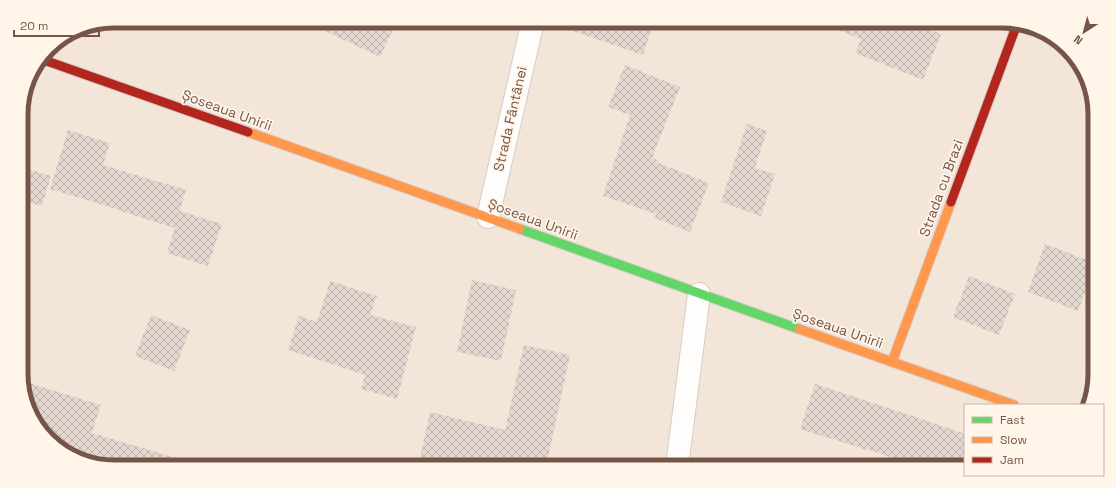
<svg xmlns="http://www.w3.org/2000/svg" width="1116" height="488" font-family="'Space Grotesk',sans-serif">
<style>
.residential{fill:#f3e5d8}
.building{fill:url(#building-cross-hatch)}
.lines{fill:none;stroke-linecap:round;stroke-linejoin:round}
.street-casing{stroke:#d6cbc5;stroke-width:24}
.fast-casing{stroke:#d6cbc4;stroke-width:11}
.slow-casing{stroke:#d6cbc4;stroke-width:11}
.jam-casing{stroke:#d6cbc4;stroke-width:11}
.street{stroke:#fefdfc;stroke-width:22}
.fast{stroke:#63d668;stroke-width:9}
.slow{stroke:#ff974d;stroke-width:9}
.jam{stroke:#b3261e;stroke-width:9}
.labels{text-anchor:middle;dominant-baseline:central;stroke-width:3.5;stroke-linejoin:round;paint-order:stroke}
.street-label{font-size:14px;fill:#765447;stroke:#fff5e9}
.rim{fill:none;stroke:#765447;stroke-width:5}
</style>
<defs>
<pattern id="building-cross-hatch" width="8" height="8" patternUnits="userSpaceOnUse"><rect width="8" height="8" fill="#e4d8d0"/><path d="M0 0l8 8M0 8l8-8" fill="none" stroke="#bdb2ab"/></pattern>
</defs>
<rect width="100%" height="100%" fill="#f7f0e8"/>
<path class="residential" d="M114,21H1002L1037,28L1076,57L1094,102L1095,374L1089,405H965V467H114L79,460L40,431L22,386L21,108L31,73L53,44L79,28Z"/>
<g class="building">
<path d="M304,21H397L380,57Z"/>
<path d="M555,21H654L643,55L555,25Z"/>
<path d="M820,21H907L941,34L923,80L855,53L861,39L820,23Z"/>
<path d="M625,65L680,87L652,158L657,160L656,162L709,183L690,232L655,218L656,214L603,196L630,115L608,107Z"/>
<path d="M747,124L767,131L755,168L775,174L761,216L721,202Z"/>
<path d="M68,130L110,143L103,165L186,190L175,228L120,211V210L50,189Z"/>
<path d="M21,167L51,176L42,206L21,200Z"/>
<path d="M180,211L222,224L208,266L167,253Z"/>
<path d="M1045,244L1095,263V266L1078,311L1028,292Z"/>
<path d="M969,276L1015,294L999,335L953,317Z"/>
<path d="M472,280L516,290L501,361L457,352Z"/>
<path d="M330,281L377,296L370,315L416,327L397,399L361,389L365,375L288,350L299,316L317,322Z"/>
<path d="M151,315L190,330L174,371L135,356Z"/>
<path d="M524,345L570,355L546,467H418L430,412L505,430Z"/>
<path d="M22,381L101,405L92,433L186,461L185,467H114L79,460L40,431L22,386Z"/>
<path d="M815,384L916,417L965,434V467H918L867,449V450L800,429Z"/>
</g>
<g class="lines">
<defs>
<g id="street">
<path d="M488,217L533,21"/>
<path d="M677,467L699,294"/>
</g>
<path id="fast" d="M520,229L799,329"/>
<g id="slow">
<path d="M248,132L520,229"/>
<path d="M799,329L1014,405"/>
<path d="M892,362L951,202"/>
</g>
<g id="jam">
<path d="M41,59L248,132"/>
<path d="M951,202L1017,24"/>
</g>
</defs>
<use href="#street" class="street-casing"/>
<use href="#fast" class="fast-casing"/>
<use href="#slow" class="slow-casing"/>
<use href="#jam" class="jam-casing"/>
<use href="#street" class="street"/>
<use href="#fast" class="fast"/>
<use href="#slow" class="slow"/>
<use href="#jam" class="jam"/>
</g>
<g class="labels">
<g class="street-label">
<text transform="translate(227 110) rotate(20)">Șoseaua Unirii</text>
<text transform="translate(510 119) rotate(-77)">Strada Fântânei</text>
<text transform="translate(941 188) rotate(-70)">Strada cu Brazi</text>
<text transform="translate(533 219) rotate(20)">Șoseaua Unirii</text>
<text transform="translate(838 328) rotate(19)">Șoseaua Unirii</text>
</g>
</g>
<path d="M0 0H1116V488H0ZM114 28H1002A86 86 0 0 1 1088 114V374A86 86 0 0 1 1002 460H114A86 86 0 0 1 28 374V114A86 86 0 0 1 114 28Z" fill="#fff5e9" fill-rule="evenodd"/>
<path class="rim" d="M114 28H1002A86 86 0 0 1 1088 114V374A86 86 0 0 1 1002 460H114A86 86 0 0 1 28 374V114A86 86 0 0 1 114 28Z"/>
<rect x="964" y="404" width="140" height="72" fill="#fff5e9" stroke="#c8b5a8"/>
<rect x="972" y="417" width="20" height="6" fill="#63d668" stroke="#c8b5a8"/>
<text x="1000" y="424" font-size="12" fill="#765447">Fast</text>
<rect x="972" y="437" width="20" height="6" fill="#ff974d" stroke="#c8b5a8"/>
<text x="1000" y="444" font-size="12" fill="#765447">Slow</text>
<rect x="972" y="457" width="20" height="6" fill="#b3261e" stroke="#c8b5a8"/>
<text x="1000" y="464" font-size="12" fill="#765447">Jam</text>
<g transform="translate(1084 32) rotate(216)" stroke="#fff5e9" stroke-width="3" paint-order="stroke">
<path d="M0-3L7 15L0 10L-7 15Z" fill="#765447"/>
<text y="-6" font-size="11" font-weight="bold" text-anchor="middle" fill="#765447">N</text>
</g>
<path d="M14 30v6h85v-6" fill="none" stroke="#765447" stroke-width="2"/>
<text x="20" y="30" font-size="12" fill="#765447" stroke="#fff5e9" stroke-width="3" paint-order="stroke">20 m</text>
</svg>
